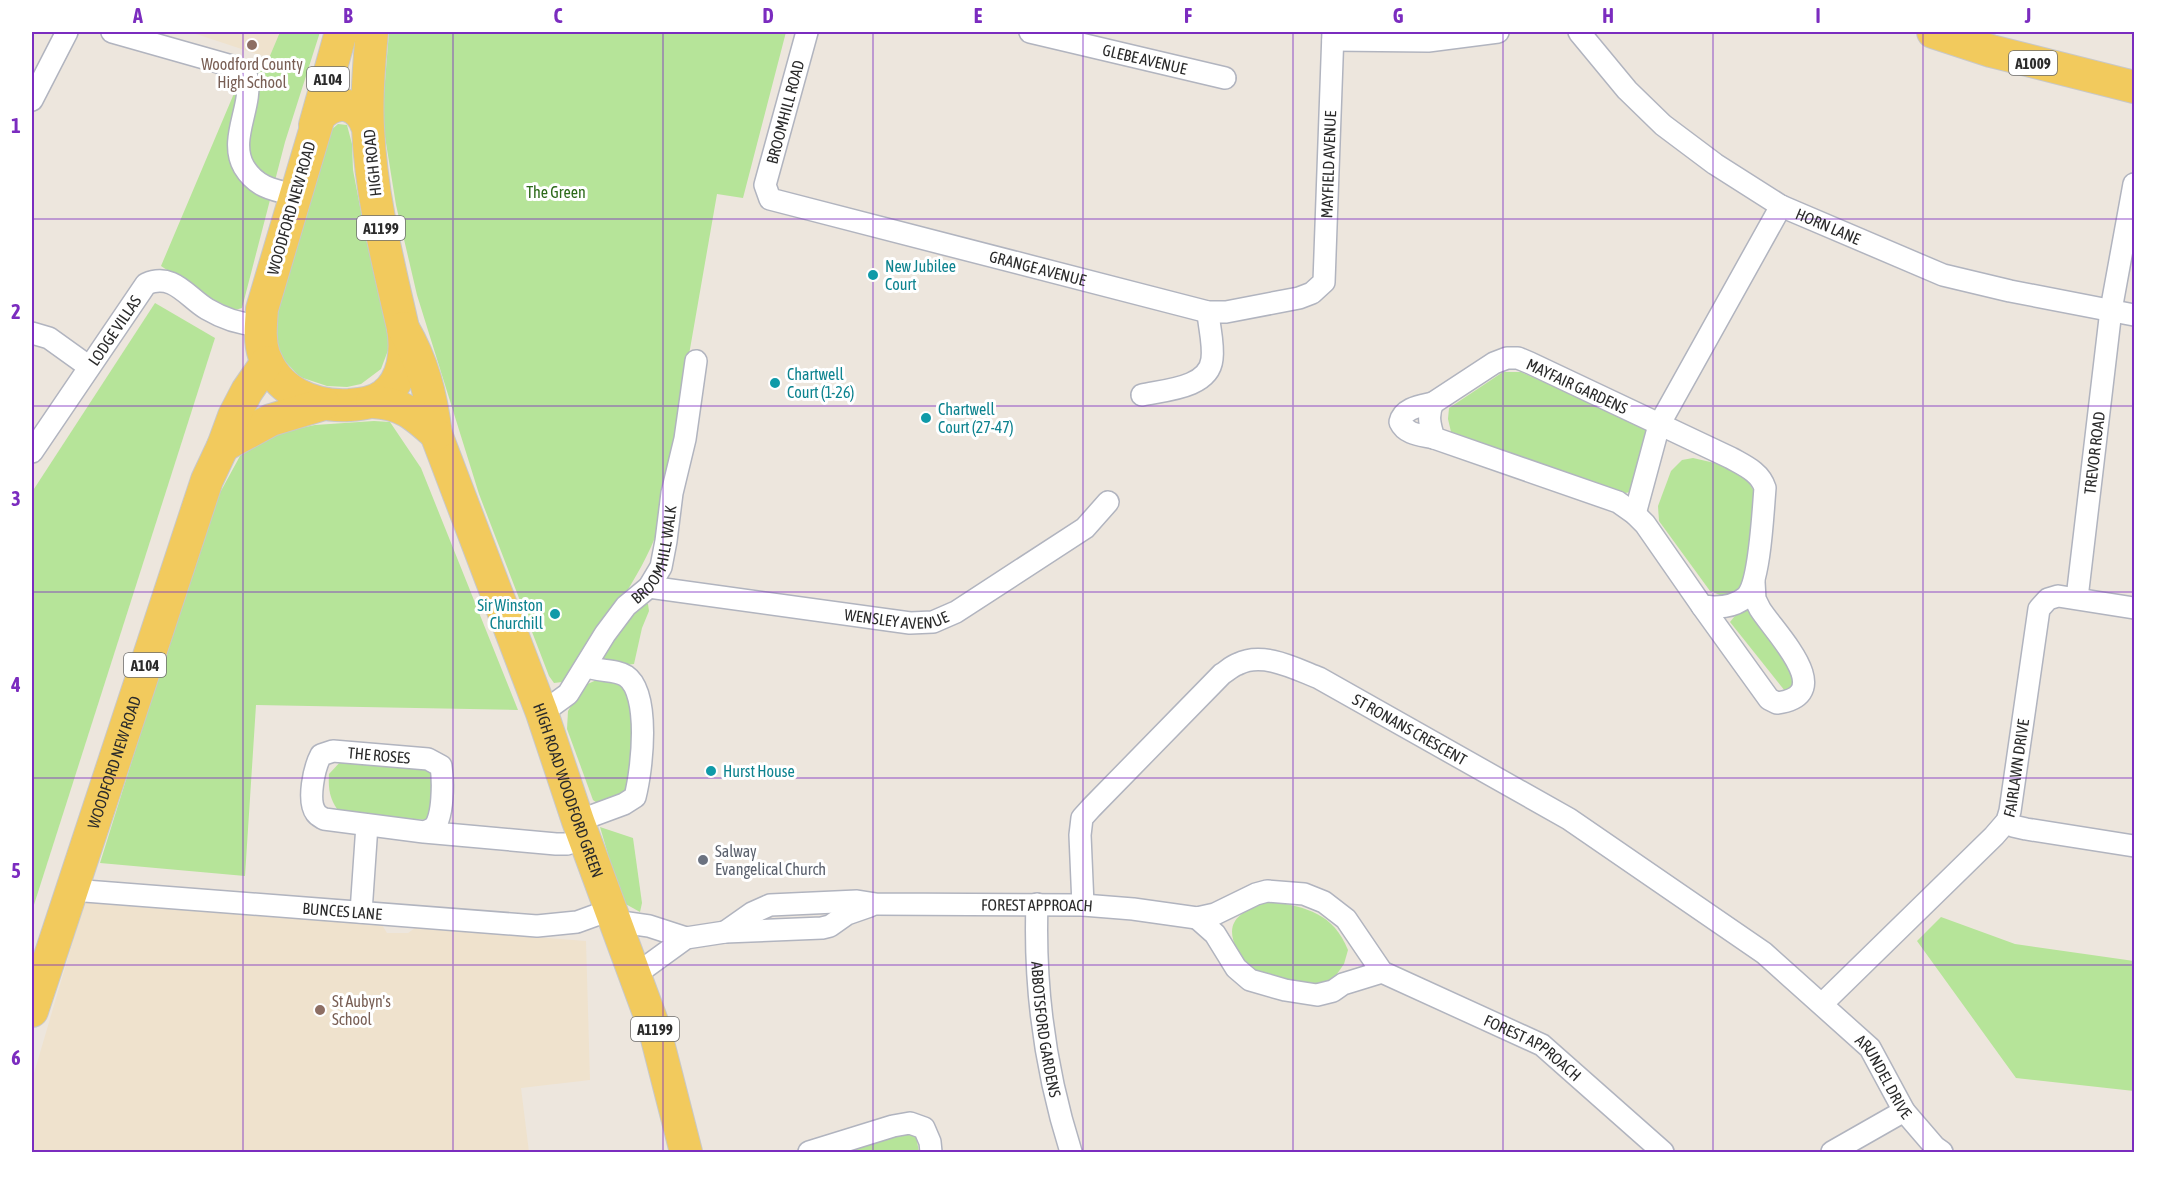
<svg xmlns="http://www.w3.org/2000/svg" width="2166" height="1184" font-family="'Asap Condensed',sans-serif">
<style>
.education{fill:#efe2cd}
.green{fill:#b6e499}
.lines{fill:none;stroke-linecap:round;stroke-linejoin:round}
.street-casing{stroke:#b1b4bf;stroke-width:24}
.primary-casing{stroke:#c8c8c8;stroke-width:34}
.street{stroke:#fff;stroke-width:21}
.primary{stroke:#f2ca5d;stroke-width:32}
.grid{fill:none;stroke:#7b2cbf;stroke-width:1.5;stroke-opacity:0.55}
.education-dot{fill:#8d6e63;stroke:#fff;stroke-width:2}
.culture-dot{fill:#0f9aa8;stroke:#fff;stroke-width:2}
.worship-dot{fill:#6b7280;stroke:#fff;stroke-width:2}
.labels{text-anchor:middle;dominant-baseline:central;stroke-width:6;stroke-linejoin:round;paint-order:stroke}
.shield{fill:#fff;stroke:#6b6b6b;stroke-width:1.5}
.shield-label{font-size:15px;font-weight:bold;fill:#2b2b2b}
.street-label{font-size:16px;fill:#2b2b2b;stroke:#fff}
.education-label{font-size:16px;fill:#785e54;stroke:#fff}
.park-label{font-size:16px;fill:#2d6a1a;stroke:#fff}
.culture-label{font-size:16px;fill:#0d838f;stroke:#fff;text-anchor:start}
.worship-label{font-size:16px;fill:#5b616d;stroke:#fff;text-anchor:start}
.neatline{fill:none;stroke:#7b2cbf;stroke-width:2}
.grid-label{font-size:20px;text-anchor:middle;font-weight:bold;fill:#7b2cbf}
</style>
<rect width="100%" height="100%" fill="#ede6dd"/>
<g class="education">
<path d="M190,32H280L269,58Z"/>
<path d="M85,900L381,923L387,933H408L415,928L586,941L590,1080L521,1088L529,1152H32V1080Z"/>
</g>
<g class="green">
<path d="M280,32H320L285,142L242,308L235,310L206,296L161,266L238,84L252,69L269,58Z"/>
<path d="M389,32H786L743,198L717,194L659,527C640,581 601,627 571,676L562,682L554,683L549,676L479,494L417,295L396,205L382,118Z"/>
<path d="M338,124L347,125L352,144L353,170L367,243L389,327L390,345L381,369L361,384L347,387L327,386L300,377L281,357L274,336L276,304L330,131Z"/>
<path d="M155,303L215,338L32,911V492Z"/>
<path d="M1503,372H1521L1640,425L1649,431L1637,480L1630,492L1621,494L1451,432L1448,419L1449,408Z"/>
<path d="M374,421L390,422L421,468L518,710L256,705L245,876L100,863L210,511L240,456L267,435L315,425Z"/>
<path d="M1693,458L1732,467L1748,481L1759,500L1752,566L1738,594L1725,597L1710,591L1659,521L1658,506L1671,471L1682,460Z"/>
<path d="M641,602L648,604L649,611L642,628L634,664L617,666L602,665L597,656Z"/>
<path d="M1748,609H1754L1799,671L1797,690L1785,691L1730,622L1739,611Z"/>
<path d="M601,678L625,684L632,708L630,777L627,790L601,806L593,800L567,729L568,711L583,686Z"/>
<path d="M343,759L423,765L442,776L427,820L341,814C330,801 328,790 329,774Z"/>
<path d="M600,827L633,838L642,903L640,912L622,902Z"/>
<path d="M1269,901C1307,907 1333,913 1348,950L1344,964L1332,981L1313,988L1248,969C1224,932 1224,916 1269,901Z"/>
<path d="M1941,917L2015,944L2134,961V1091L2016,1078L1917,941Z"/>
<path d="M908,1130L916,1136L919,1152H827Z"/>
</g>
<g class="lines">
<defs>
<g id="street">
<path d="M112,32L232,66L247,77C253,107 228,139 244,167C256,187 273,190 295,195"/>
<path id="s1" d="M807,32L765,185L770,199L1208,312H1226L1299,298L1312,293L1324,282L1333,32"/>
<path id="s2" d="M1030,32L1225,78"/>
<path id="s3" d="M1579,32L1627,90L1663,125L1715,164L1781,206L1943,275L2010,291L2134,315"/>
<path d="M1333,40L1428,41L1498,32"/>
<path d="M32,100L67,32"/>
<path d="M32,333L49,338L88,366"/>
<path d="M1507,358H1518L1530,363L1731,458C1745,466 1760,472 1765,488C1763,510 1760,583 1746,597C1733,608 1717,608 1702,606L1645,524L1635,514L1618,502L1434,438C1430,426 1427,415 1433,403L1494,363Z"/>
<path d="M1142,395C1165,390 1209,388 1212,359C1214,344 1209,327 1208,312"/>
<path d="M1433,403C1420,406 1403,408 1400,422C1406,435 1422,435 1434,438"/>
<path id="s4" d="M32,452L146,284C173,272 187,297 207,309C224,319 242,325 261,325"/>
<path d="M1635,514L1659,425L1781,206"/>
<path id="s5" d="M649,587L910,623L933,622L956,612L1085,528L1108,502"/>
<path id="s6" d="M2077,598L2111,310L2134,184"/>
<path d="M1702,606L1769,699L1777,703C1839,695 1775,633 1760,609L1755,599L1754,582"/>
<path id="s7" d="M542,713L568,694L605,634L626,606L649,587L661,567L666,541L672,493L685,439L696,361"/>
<path d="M578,821L624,804L635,797C642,770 651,693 626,676C616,669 598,672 586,666"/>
<path d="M2007,821L2013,826L2026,829L2134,846"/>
<path d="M424,832C427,831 430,830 433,828C444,819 443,779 441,766L428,759L333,751L321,755C314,768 307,801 316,813C318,816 321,817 324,819L424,832L556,844H567L584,838"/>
<path id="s8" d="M72,886L85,891L537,926L577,922L610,910"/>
<path id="s9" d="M1037,904C1034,988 1046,1073 1071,1152"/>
<path id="s10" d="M1083,905L1080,835L1082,818L1091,808L1222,674C1227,671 1232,666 1238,664C1263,651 1296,669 1319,678L1569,819L1764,953L1870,1048L1904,1111L1935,1147L1942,1152"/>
<path d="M361,912L367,825"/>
<path d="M1197,918L1215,934L1236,968L1250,980L1285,990L1317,995L1333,991L1343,984L1382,972"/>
<path d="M614,921L649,926L686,938"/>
<path id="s11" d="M725,932L752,913L770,905L857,901L876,904L1083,905L1133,909L1197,918L1215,914L1256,894L1267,891L1304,894L1324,902L1346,919L1382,972L1542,1045L1663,1152"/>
<path d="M635,975L686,938L725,932L822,928L830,926L847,914L870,906"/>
<path id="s12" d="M1822,1004L1994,836L2007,821L2010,811L2039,609L2048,599L2058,596L2134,608"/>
<path d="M809,1152L893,1126L910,1123L924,1128L930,1142L931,1152"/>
<path d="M1832,1152L1904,1111"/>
</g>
<g id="primary">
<path d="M1933,32L1991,51L2134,87"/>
<path d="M315,125L341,32"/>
<path d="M367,126C358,102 336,98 319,117L262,309C261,324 259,340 264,355C277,391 312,407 349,405C361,404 374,403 384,395C404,380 407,351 403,328C388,262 371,196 368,128C366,96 369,63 372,32"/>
<path id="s13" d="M403,328C423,362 431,395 436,434L542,713L578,821L654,1027L686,1152"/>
<path d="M372,402C402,403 415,415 436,434"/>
<path d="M223,446L271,420L324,404"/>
<path id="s14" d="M32,1011L207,480L223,446L234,416L247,391L267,362"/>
</g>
</defs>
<use href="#street" class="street-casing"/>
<use href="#primary" class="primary-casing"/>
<use href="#street" class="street"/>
<use href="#primary" class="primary"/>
</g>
<path class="grid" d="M243,32V1152M453,32V1152M663,32V1152M873,32V1152M1083,32V1152M1293,32V1152M1503,32V1152M1713,32V1152M1923,32V1152M32,219H2134M32,406H2134M32,592H2134M32,778H2134M32,965H2134"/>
<g class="education-dot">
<circle cx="252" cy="45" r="6"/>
<circle cx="320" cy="1010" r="6"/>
</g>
<g class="culture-dot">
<circle cx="873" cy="275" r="6"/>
<circle cx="775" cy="383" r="6"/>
<circle cx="926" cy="418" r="6"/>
<circle cx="555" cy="614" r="6"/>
<circle cx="711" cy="771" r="6"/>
</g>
<circle class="worship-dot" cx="703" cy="860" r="6"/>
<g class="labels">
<g class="shield">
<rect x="2009" y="51" width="48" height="24" rx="4.5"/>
<rect x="307" y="67" width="42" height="24" rx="4.5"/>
<rect x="357" y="216" width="48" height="24" rx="4.5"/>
<rect x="124" y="653" width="42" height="24" rx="4.5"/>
<rect x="631" y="1017" width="48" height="24" rx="4.5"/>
</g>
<g class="shield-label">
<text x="2033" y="63">A1009</text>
<text x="328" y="79">A104</text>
<text x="381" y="228">A1199</text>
<text x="145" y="665">A104</text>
<text x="655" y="1029">A1199</text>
</g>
<g class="street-label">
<text stroke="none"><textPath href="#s2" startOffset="118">GLEBE AVENUE</textPath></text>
<text transform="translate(785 112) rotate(-75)">BROOMHILL ROAD</text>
<text transform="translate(372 163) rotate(-96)">HIGH ROAD</text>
<text stroke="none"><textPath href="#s1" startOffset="866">MAYFIELD AVENUE</textPath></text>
<text transform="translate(291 208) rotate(-74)">WOODFORD NEW ROAD</text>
<text stroke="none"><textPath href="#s3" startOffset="320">HORN LANE</textPath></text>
<text stroke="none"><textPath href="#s1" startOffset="450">GRANGE AVENUE</textPath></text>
<text stroke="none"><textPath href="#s4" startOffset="147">LODGE VILLAS</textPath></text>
<text transform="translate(1577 386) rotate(25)">MAYFAIR GARDENS</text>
<text stroke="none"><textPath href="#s6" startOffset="146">TREVOR ROAD</textPath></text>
<text stroke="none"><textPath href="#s7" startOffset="200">BROOMHILL WALK</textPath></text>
<text stroke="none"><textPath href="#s5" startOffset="250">WENSLEY AVENUE</textPath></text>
<text stroke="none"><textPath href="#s10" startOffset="496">ST RONANS CRESCENT</textPath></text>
<text transform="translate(379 755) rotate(5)">THE ROSES</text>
<text stroke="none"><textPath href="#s14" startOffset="262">WOODFORD NEW ROAD</textPath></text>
<text stroke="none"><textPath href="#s12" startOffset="314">FAIRLAWN DRIVE</textPath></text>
<text stroke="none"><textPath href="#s13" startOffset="492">HIGH ROAD WOODFORD GREEN</textPath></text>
<text stroke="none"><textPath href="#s11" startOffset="320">FOREST APPROACH</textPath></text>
<text stroke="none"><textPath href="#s8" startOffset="272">BUNCES LANE</textPath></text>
<text stroke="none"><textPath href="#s9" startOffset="126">ABBOTSFORD GARDENS</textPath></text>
<text stroke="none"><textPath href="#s11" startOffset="876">FOREST APPROACH</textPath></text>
<text stroke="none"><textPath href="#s10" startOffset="1089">ARUNDEL DRIVE</textPath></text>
</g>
<g class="education-label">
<text x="252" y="64">Woodford County<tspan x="252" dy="18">High School</tspan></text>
<text x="332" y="1001" text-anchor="start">St Aubyn's<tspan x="332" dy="18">School</tspan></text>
</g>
<g class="park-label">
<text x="556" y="192">The Green</text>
</g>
<g class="culture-label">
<text x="885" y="266">New Jubilee<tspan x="885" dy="18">Court</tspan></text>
<text x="787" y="374">Chartwell<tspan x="787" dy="18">Court (1-26)</tspan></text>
<text x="938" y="409">Chartwell<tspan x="938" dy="18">Court (27-47)</tspan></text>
<text x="543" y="605" text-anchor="end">Sir Winston<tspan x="543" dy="18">Churchill</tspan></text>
<text x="723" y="771">Hurst House</text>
</g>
<g class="worship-label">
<text x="715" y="851">Salway<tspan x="715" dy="18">Evangelical Church</tspan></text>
</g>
</g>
<rect width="2166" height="1184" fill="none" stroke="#ffffff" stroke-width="66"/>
<rect x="33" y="33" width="2100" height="1118" class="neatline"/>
<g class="grid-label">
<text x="138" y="23">A</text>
<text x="348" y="23">B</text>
<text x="558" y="23">C</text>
<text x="768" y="23">D</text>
<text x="978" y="23">E</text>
<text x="1188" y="23">F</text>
<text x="1398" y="23">G</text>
<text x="1608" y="23">H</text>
<text x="1818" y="23">I</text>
<text x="2028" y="23">J</text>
<text x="16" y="133">1</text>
<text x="16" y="319">2</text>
<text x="16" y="506">3</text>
<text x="16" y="692">4</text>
<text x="16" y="878">5</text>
<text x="16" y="1065">6</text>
</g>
</svg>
